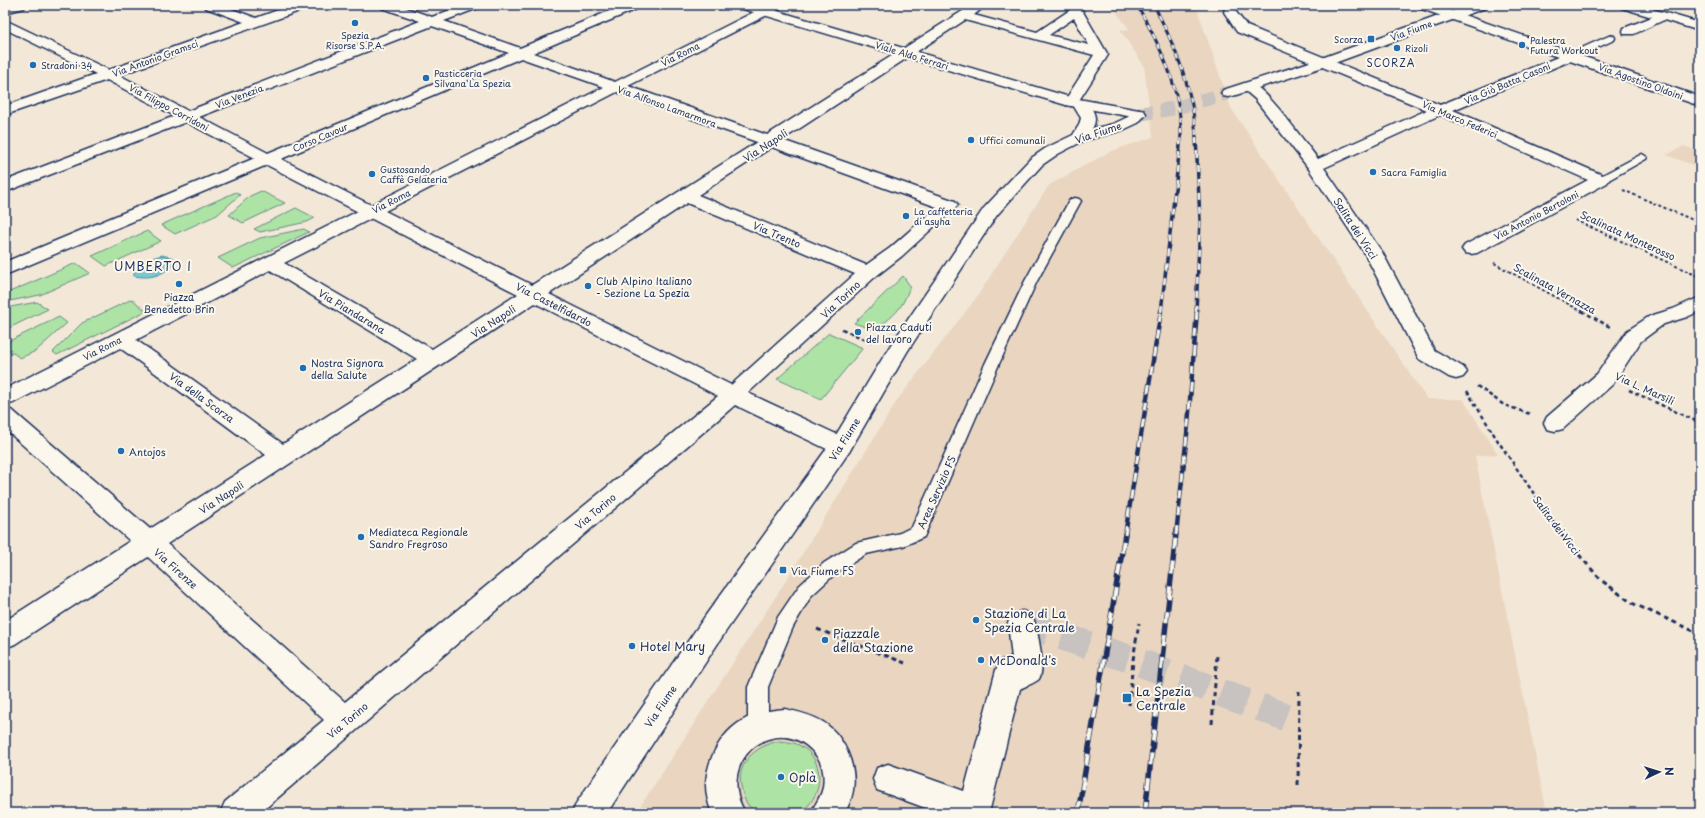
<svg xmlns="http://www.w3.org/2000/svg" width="1705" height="818" font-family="'Playpen Sans',sans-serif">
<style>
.built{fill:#ead6c0}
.green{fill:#ade3a5;stroke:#648982}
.water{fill:#78c9d0;stroke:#538ba2}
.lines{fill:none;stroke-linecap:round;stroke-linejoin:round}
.pedestrian-tunnel{stroke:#c8c3c0;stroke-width:28;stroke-dasharray:28 14;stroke-linecap:butt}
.secondary-tunnel{stroke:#c8c3c0;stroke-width:14;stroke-dasharray:14 7;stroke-linecap:butt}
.service-casing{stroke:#1b2f5e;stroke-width:3}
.pedestrian-casing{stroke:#1b2f5e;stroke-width:3}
.minor-casing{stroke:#1b2f5e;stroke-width:3}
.tertiary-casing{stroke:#1b2f5e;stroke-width:3}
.secondary-casing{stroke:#1b2f5e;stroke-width:3}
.path-far3{stroke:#1b2f5e;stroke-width:1.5;stroke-dasharray:2.5 2;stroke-linecap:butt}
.path-far2{stroke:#1b2f5e;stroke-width:2;stroke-dasharray:3 2.5;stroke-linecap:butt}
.path-far1{stroke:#1b2f5e;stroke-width:2.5;stroke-dasharray:4 3;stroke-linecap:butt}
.path{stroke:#1b2f5e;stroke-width:3;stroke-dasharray:5 4;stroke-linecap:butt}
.service{fill:#fbf7ec;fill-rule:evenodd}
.pedestrian{fill:#fbf7ec;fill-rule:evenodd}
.minor{fill:#fbf7ec;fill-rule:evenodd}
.tertiary{fill:#fbf7ec;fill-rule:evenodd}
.secondary{fill:#fbf7ec;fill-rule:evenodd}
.rail-far3-casing{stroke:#1b2f5e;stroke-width:3}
.rail-far2-casing{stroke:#1b2f5e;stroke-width:3.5}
.rail-far1-casing{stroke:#1b2f5e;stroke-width:4.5}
.rail-casing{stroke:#1b2f5e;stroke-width:5.5}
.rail-far3{stroke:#fbf7ec;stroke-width:2;stroke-dasharray:5.5;stroke-linecap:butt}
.rail-far2{stroke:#fbf7ec;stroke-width:2.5;stroke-dasharray:7;stroke-linecap:butt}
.rail-far1{stroke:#fbf7ec;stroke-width:3;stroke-dasharray:9;stroke-linecap:butt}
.rail{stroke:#fbf7ec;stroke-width:4;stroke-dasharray:12;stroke-linecap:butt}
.poi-dot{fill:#1f6fb2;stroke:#fbf7ec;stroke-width:1.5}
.labels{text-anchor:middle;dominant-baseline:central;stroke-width:4;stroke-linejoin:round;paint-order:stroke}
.far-street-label{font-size:9px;fill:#1b2f5e;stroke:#fbf7ec}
.far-poi-label{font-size:9px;fill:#1b2f5e;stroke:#fbf7ec;text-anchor:start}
.far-quarter-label{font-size:10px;letter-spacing:1px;fill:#1b2f5e;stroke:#fbf7ec}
.street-label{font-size:10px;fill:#1b2f5e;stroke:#fbf7ec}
.poi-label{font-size:10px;fill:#1b2f5e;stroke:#fbf7ec;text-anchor:start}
.quarter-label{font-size:12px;letter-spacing:1px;fill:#1b2f5e;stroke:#fbf7ec}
.near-poi-label{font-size:12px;fill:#1b2f5e;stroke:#fbf7ec;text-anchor:start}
</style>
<rect width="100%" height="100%" fill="#f3e8d8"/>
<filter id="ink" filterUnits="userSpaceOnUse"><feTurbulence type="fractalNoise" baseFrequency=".025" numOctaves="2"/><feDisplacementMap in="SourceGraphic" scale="8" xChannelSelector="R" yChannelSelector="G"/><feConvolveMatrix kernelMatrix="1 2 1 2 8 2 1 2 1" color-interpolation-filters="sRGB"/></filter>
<g filter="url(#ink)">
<g class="built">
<path d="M1111,5H1196L1231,108L1427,399H1463L1498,454L1475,456L1547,813H636L778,593L898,399L976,298L1049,185L1111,151L1153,137L1144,66L1120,30L1129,29Z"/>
<path d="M1684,146L1700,152V168L1666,155Z"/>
</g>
<g class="green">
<path d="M261,191L285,203L243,223L229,215L250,196Z"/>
<path d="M236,192L240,195L217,215L175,234L161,225Z"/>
<path d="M296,208L315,218L307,222L260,232L254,229Z"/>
<path d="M304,229L309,232L233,268L218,258L260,238Z"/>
<path d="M147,231L161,241L106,266L92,256Z"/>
<path d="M76,263L90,273L40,295L5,302V294Z"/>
<path d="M903,276L910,286C902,310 894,316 874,330L854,323Z"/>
<path d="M132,299L146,311L57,355L53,352L82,323Z"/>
<path d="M37,302L48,309L5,330V308Z"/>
<path d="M59,317L67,323L36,351L20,358L5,347V343Z"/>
<path d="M829,333L863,348L821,399L777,379Z"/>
<path d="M779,741C787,742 795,742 802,747C820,757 823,781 814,797C811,803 805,810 799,813C793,815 782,813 775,813C766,813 758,815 752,809C746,804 743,797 742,790C734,764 755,746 779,741Z"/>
</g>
<path class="water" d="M162,255L174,258V265C160,276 151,279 134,276V268L145,260Z"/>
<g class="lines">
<path class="pedestrian-tunnel" d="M1022,623L1133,660L1299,722"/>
<path class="secondary-tunnel" d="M1139,114L1175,108L1228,93"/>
<defs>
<g id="service">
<path d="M1611,35L1614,36L1615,38L1614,40L1574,58L1571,59L1566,56L1568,54Z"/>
<path d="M1642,154L1647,157L1646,159L1605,182H1597L1595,180L1597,178Z"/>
<path d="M1075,198L1079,199L1081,201L1037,281L999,364L924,537L903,546L866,554L836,573L811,596L793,627L768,687V728L765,735L758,738L751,735L748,728V687L778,617L799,586L824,563L856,543L900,533L912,527L985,364L1025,281L1069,201L1071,199Z"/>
</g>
<g id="pedestrian">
<path d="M372,206L378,207L381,211L378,215L284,263L320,284L323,288L320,292L313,294L306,292L270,270L136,340L172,365L176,370L172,375L165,377L158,375L120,348L13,403L5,405V389L366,207Z"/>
<path d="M1700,297V311L1687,317L1664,324L1641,341L1613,384L1563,429L1555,431L1547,429L1544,423L1547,417L1597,374L1627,331L1650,316L1673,309Z"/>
<path d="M1022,611L1032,615C1037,626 1046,668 1039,679C1035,683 1025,686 1020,689L989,813H939L877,790L873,779L877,768L888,764L964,791L996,670L1000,661L1010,657L1012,658L1008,623L1012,615Z"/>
</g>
<g id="minor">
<path d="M5,5H26L24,8L5,13Z"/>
<path d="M204,5H221L256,18L292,5H310L308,8L119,75L188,111L420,21L382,8L380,5H398L432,17L463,5H480L478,8L444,21L520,48L624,5H641L639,8L533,53L615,82L768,5H783L781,8L628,86L767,135L972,5H986L974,15L1037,32L1070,10L1067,5H1079L1108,55L1076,105L1071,106L1066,105L1064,102L1094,55L965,20L782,140L955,201L958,205L902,256L875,277L748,393L849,440L852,446L849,452L841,454L833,452L735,405L260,813H220L225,802L324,720L148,557L15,644L5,648V621L130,541L5,429V408L13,411L150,529L266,455L158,375L154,370L158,365L165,363L172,365L283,444L417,359L306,292L303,288L306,284L313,282L320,284L432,349L518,294L267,165L5,275V262L255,158L186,122L5,192V181L175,116L107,80L5,115V106L96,74L5,29V20L109,70L244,22L206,8ZM1074,18L1089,45L1049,35ZM432,26L509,53L268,153L199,117ZM521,58L604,87L371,205L281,159ZM617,92L757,142L532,285L385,211ZM772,147L937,207L890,248L866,265L698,195ZM687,203L855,274L731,385L549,294ZM535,303L718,396L345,702L167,544Z"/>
<path d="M1226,5H1236L1237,7L1236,12L1247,26L1440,105L1558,57L1419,8L1417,5H1435L1700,97V106L1570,61L1453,110L1607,177L1609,180L1607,183L1477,253L1471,254L1465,253L1462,249L1465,245L1588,180L1440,115L1324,168L1382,252L1434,350L1463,367L1467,372L1463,377L1456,379L1449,377L1419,359L1364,252L1309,169L1255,99L1241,87L1243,84C1246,83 1249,82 1252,84C1268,90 1305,143 1318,159L1427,110L1237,32L1224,12Z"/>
<path d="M1620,5H1639L1700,23V31L1664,20L1634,34H1624L1623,31L1624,28L1652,17L1622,8Z"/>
<path d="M785,709C798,712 812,715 823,722C844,735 857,766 853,790C852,798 848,806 845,813H811C814,806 820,798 822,791C825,781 824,767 818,758C788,713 726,746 738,796C739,802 743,808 745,813H712C704,793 704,777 712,757C726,724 751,711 785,709Z"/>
</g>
<path id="tertiary" d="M1080,101C1093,104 1099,118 1092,129L1113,124L1128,117L1134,111L1139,110L1144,111L1146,114L1138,123L1123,130L1083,141L1058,154L1042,165L997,215L907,352L849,452L726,631L607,813H572L577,802L706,615L833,440L890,346L984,208L1030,159L1046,148L1073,135L1079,125L1081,118L1073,105L1075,102Z"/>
<g id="secondary">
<path d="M738,5H757L1073,98L1139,110L1144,111L1146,114L1144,117L1139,118L1066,105L740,8Z"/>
<path d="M1469,5H1487L1485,8L1329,65L1233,96L1228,97L1223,96L1221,93L1223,90L1319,59Z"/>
</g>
</defs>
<use href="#service" class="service-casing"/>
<use href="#pedestrian" class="pedestrian-casing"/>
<use href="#minor" class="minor-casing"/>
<use href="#tertiary" class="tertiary-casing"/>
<use href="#secondary" class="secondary-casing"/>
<path class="path-far3" d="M705,5L722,10"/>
<g class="path-far2">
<path d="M1623,190L1700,223"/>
<path d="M1575,220L1700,277"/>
<path d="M1494,263L1583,312"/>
</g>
<g class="path-far1">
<path d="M1582,311L1610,327"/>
<path d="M842,329L873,343"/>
<path d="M1477,386L1504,405L1530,414"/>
<path d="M1629,390L1700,423"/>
<path d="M1467,391L1498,441L1562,535"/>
</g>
<g class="path">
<path d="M1561,534L1601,580L1632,603L1700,634"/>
<path d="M817,629L905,663"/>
<path d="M1129,705L1133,660L1139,623"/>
<path d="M1212,724L1217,655"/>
<path d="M1298,785L1299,691"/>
</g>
<use href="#service" class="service"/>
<use href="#pedestrian" class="pedestrian"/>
<use href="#minor" class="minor"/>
<use href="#tertiary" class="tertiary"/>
<use href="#secondary" class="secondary"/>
<defs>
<g id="rail-far3">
<path d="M1137,5C1160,45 1182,90 1181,138"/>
<path d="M1154,5C1175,47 1194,90 1196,138"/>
</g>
<g id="rail-far2">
<path d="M1196,137L1200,220L1196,312"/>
<path d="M1161,312L1181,137"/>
</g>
<g id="rail-far1">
<path d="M1125,535L1161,311"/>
<path d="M1176,535L1188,425L1197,311"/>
</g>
<g id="rail">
<path d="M1078,813L1125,534"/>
<path d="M1145,813L1176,534"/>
</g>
</defs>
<use href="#rail-far3" class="rail-far3-casing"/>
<use href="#rail-far2" class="rail-far2-casing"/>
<use href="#rail-far1" class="rail-far1-casing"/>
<use href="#rail" class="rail-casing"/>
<use href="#rail-far3" class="rail-far3"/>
<use href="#rail-far2" class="rail-far2"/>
<use href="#rail-far1" class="rail-far1"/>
<use href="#rail" class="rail"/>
</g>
</g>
<g class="poi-dot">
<circle cx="355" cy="23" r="4"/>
<rect x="1367" y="35" width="8" height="8" rx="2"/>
<circle cx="1522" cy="45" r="4"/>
<circle cx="1397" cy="48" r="4"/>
<circle cx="33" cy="65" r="4"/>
<circle cx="426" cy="78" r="4"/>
<circle cx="971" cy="140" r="4"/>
<circle cx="1373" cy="172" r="4"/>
<circle cx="372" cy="174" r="4"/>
<circle cx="906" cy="216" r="4"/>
<circle cx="179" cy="284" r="4"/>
<circle cx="588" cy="286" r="4"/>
<circle cx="858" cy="332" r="4"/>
<circle cx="303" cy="368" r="4"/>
<circle cx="121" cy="451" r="4"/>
<circle cx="361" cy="537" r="4"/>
<rect x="779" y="566" width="8" height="8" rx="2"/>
<circle cx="976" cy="620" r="4"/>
<circle cx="825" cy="640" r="4"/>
<circle cx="632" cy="646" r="4"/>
<circle cx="981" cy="660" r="4"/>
<rect x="1122" y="693" width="10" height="10" rx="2"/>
<circle cx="781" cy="777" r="4"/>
</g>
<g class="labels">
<g class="far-street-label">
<text transform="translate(1411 30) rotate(-20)">Via Fiume</text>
<text transform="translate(680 54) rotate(-27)">Via Roma</text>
<text transform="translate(912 55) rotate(17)">Viale Aldo Ferrari</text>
<text transform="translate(155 58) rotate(-20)">Via Antonio Gramsci</text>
<text transform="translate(1641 81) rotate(20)">Via Agostino Oldoini</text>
<text transform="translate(1507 83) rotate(-23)">Via Giò Batta Casoni</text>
<text transform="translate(239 96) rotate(-21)">Via Venezia</text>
<text transform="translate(667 106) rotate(20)">Via Alfonso Lamarmora</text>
<text transform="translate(169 107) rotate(28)">Via Filippo Corridoni</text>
<text transform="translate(1460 119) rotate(23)">Via Marco Federici</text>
<text transform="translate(320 137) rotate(-23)">Corso Cavour</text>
<text transform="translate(391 201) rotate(-27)">Via Roma</text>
<text transform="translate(1536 215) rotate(-28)">Via Antonio Bertoloni</text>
<text transform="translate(102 348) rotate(-27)">Via Roma</text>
</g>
<g class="far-poi-label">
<text x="355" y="35" text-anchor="middle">Spezia<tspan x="355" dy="10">Risorse S.P.A.</tspan></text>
<text x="1363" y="39" text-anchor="end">Scorza</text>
<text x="1530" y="40">Palestra<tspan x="1530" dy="10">Futura Workout</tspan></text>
<text x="1405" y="48">Rizoli</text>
<text x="41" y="65">Stradoni 34</text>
<text x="434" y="73">Pasticceria<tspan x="434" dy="10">Silvana La Spezia</tspan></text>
<text x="979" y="140">Uffici comunali</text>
<text x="380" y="169">Gustosando<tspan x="380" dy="10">Caffè Gelateria</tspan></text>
<text x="1381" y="172">Sacra Famiglia</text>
<text x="914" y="211">La caffetteria<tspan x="914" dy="10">di asyha</tspan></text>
</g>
<g class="far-quarter-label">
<text x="1391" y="62">SCORZA</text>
</g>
<g class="street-label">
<text transform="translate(1098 132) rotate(-18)">Via Fiume</text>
<text transform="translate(765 145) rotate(-33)">Via Napoli</text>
<text transform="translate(1356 228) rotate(57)">Salita dei Vicci</text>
<text transform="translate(777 234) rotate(23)">Via Trento</text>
<text transform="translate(1628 235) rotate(25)">Scalinata Monterosso</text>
<text transform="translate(1555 288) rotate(29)">Scalinata Vernazza</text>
<text transform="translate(840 299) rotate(-43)">Via Torino</text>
<text transform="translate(554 304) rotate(27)">Via Castelfidardo</text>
<text transform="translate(352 311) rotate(31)">Via Piandarana</text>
<text transform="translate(493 321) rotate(-33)">Via Napoli</text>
<text transform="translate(1645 388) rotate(24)">Via L. Marsili</text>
<text transform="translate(202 397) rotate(36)">Via della Scorza</text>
<text transform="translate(844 439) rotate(-58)">Via Fiume</text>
<text transform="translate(936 492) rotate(-66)">Area Servizio FS</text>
<text transform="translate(221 497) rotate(-33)">Via Napoli</text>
<text transform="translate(595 511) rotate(-40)">Via Torino</text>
<text transform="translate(1557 525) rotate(53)">Salita dei Vicci</text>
<text transform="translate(176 568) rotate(42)">Via Firenze</text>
<text transform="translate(660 706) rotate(-56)">Via Fiume</text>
<text transform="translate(347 720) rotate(-40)">Via Torino</text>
</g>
<g class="poi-label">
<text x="596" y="280">Club Alpino Italiano<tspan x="596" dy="12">- Sezione La Spezia</tspan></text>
<text x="179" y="296" text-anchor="middle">Piazza<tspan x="179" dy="12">Benedetto Brin</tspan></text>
<text x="866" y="326">Piazza Caduti<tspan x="866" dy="12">del lavoro</tspan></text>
<text x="311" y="362">Nostra Signora<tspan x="311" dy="12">della Salute</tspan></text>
<text x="129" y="451">Antojos</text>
<text x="369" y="531">Mediateca Regionale<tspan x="369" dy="12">Sandro Fregroso</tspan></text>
<text x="791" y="570">Via Fiume FS</text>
</g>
<g class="quarter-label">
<text x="153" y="266">UMBERTO I</text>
</g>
<g class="near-poi-label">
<text x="984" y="613">Stazione di La<tspan x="984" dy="14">Spezia Centrale</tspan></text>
<text x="833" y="633">Piazzale<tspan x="833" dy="14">della Stazione</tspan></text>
<text x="640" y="646">Hotel Mary</text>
<text x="989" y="660">McDonald's</text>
<text x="1136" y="691">La Spezia<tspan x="1136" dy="14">Centrale</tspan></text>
<text x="789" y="777">Oplà</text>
</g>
</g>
<rect width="1705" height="818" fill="none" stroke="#fbf7ec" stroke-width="20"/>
<rect x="10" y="10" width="1685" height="798" fill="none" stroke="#1b2f5e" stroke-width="1.5" filter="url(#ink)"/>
<g transform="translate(1659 772) rotate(86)" stroke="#fbf7ec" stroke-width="3" paint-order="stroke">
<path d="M0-3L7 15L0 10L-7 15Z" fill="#1b2f5e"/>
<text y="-6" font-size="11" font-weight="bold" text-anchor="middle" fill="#1b2f5e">N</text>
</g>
</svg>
